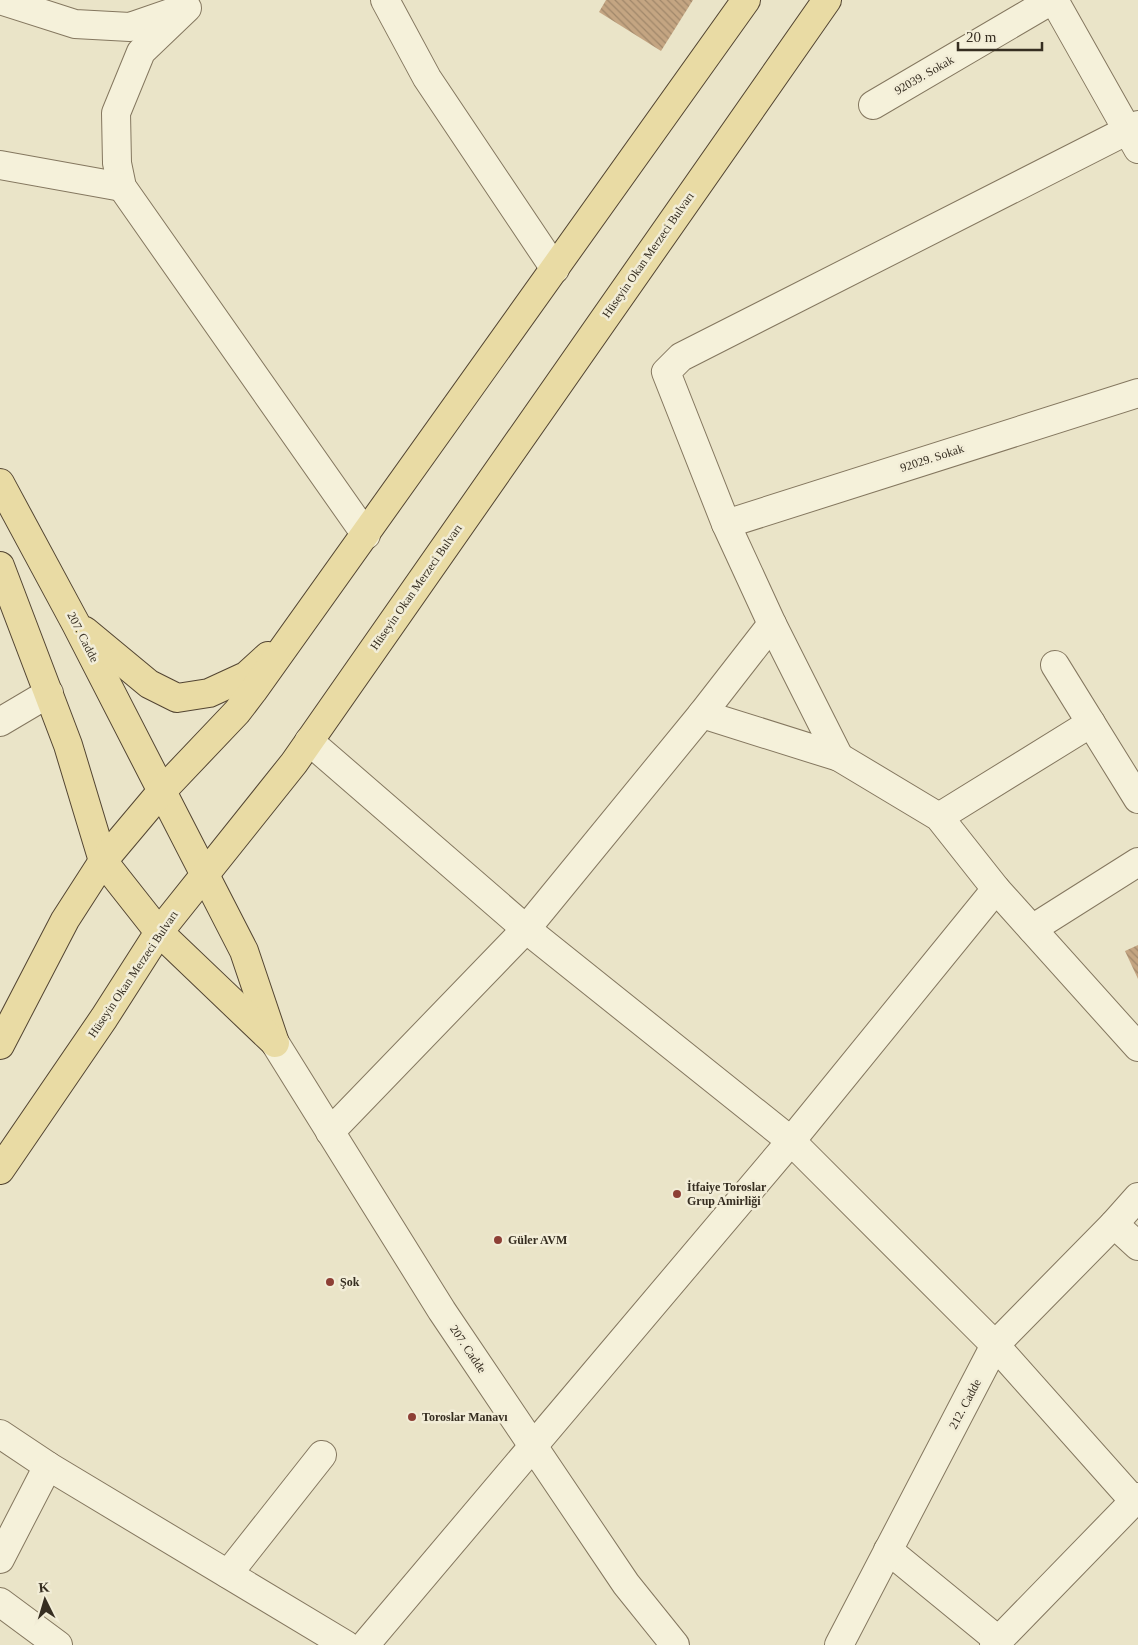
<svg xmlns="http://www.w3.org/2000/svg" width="1138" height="1645" font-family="Georgia,serif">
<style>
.building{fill:url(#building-back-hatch)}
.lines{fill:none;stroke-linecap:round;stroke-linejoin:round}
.minor-casing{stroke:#84775f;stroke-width:30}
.major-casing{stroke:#534532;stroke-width:30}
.minor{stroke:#f5f1da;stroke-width:28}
.major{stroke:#e9dba4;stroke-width:28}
.poi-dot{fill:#8d3f35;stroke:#f2edd7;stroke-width:2}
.labels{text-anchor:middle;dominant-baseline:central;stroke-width:5;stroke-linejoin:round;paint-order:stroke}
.street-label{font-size:12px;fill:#362e21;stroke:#f2edd7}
.poi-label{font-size:12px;font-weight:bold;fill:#362e21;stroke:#f2edd7;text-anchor:start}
</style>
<defs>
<pattern id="building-back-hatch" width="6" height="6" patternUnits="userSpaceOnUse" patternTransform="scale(1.25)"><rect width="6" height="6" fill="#c4a582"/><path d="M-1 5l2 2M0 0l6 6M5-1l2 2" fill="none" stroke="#a0876a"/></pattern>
</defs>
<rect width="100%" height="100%" fill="#eae4c8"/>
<g class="building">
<path d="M606,0H693L661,51L599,12Z"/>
<path d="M1138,945V979L1125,951Z"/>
</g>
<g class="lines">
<defs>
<g id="minor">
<path d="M0,0L75,24L130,27L179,10"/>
<path d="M385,0L427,78L555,269"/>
<path d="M1054,0L1138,149"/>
<path d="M187,8L141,52L116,113L117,163L122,187L366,535"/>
<path d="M873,105L1052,0"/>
<path d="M0,165L122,187"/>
<path d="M726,524L1138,393"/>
<path d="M1055,665L1138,799"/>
<path d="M702,714L839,757L939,817L996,889L1138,1047"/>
<path d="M0,722L49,693"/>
<path d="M309,741L526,929L791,1141L995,1345L1134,1501"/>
<path d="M839,757L772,624L726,524L666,372L681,357L1138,125"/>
<path d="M939,817L1091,723"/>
<path d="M1032,929L1138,862"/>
<path d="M275,1043L442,1311L626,1584L675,1645"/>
<path d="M330,1132L526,929L702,714L772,624"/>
<path d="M1114,1224L1138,1246"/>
<path d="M0,1434L48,1466L346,1645"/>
<path d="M888,1550L998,1640"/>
<path d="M0,1559L48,1466"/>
<path d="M228,1574L322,1455"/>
<path d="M0,1602L58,1645"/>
<path d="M365,1645L791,1141L996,889"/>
<path d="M839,1645L995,1345L1114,1224L1138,1197"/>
<path d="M994,1645L1138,1497"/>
</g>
<g id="major">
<path d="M0,483L76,624L244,951L275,1043"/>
<path d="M0,566L68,745L103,861L159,932L272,1040"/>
<path d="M85,631L149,684L177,698L209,693L246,676L268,656"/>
<path d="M0,1045L65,920L103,861L161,792L237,712L253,691L746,0"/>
<path d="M0,1170L104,1018L159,932L294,763L827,0"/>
</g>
</defs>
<use href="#minor" class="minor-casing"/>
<use href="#major" class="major-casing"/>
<use href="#minor" class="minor"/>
<use href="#major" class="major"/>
</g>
<g class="poi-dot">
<circle cx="677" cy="1194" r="5"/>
<circle cx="498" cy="1240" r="5"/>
<circle cx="330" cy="1282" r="5"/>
<circle cx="412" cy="1417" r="5"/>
</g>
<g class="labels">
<g class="street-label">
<text transform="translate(924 75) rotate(-30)">92039. Sokak</text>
<text transform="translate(648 255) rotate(-55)">Hüseyin Okan Merzeci Bulvarı</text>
<text transform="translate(932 458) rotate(-18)">92029. Sokak</text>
<text transform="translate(416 587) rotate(-55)">Hüseyin Okan Merzeci Bulvarı</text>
<text transform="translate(83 637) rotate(63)">207. Cadde</text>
<text transform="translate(133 974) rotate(-56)">Hüseyin Okan Merzeci Bulvarı</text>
<text transform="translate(468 1349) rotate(56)">207. Cadde</text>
<text transform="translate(965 1404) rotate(-62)">212. Cadde</text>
</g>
<g class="poi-label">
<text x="687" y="1187">İtfaiye Toroslar<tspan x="687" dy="14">Grup Amirliği</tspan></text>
<text x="508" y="1240">Güler AVM</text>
<text x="340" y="1282">Şok</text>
<text x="422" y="1417">Toroslar Manavı</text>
</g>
</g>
<g transform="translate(45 1600) rotate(355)" stroke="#f2edd7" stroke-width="4" paint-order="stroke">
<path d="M0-4L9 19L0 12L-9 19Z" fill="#362e21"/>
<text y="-8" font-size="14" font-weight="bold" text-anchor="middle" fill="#362e21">K</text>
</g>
<path d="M958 42v8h84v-8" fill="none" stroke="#362e21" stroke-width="2.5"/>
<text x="966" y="42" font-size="15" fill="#362e21" stroke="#f2edd7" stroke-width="4" paint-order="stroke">20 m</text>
</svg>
